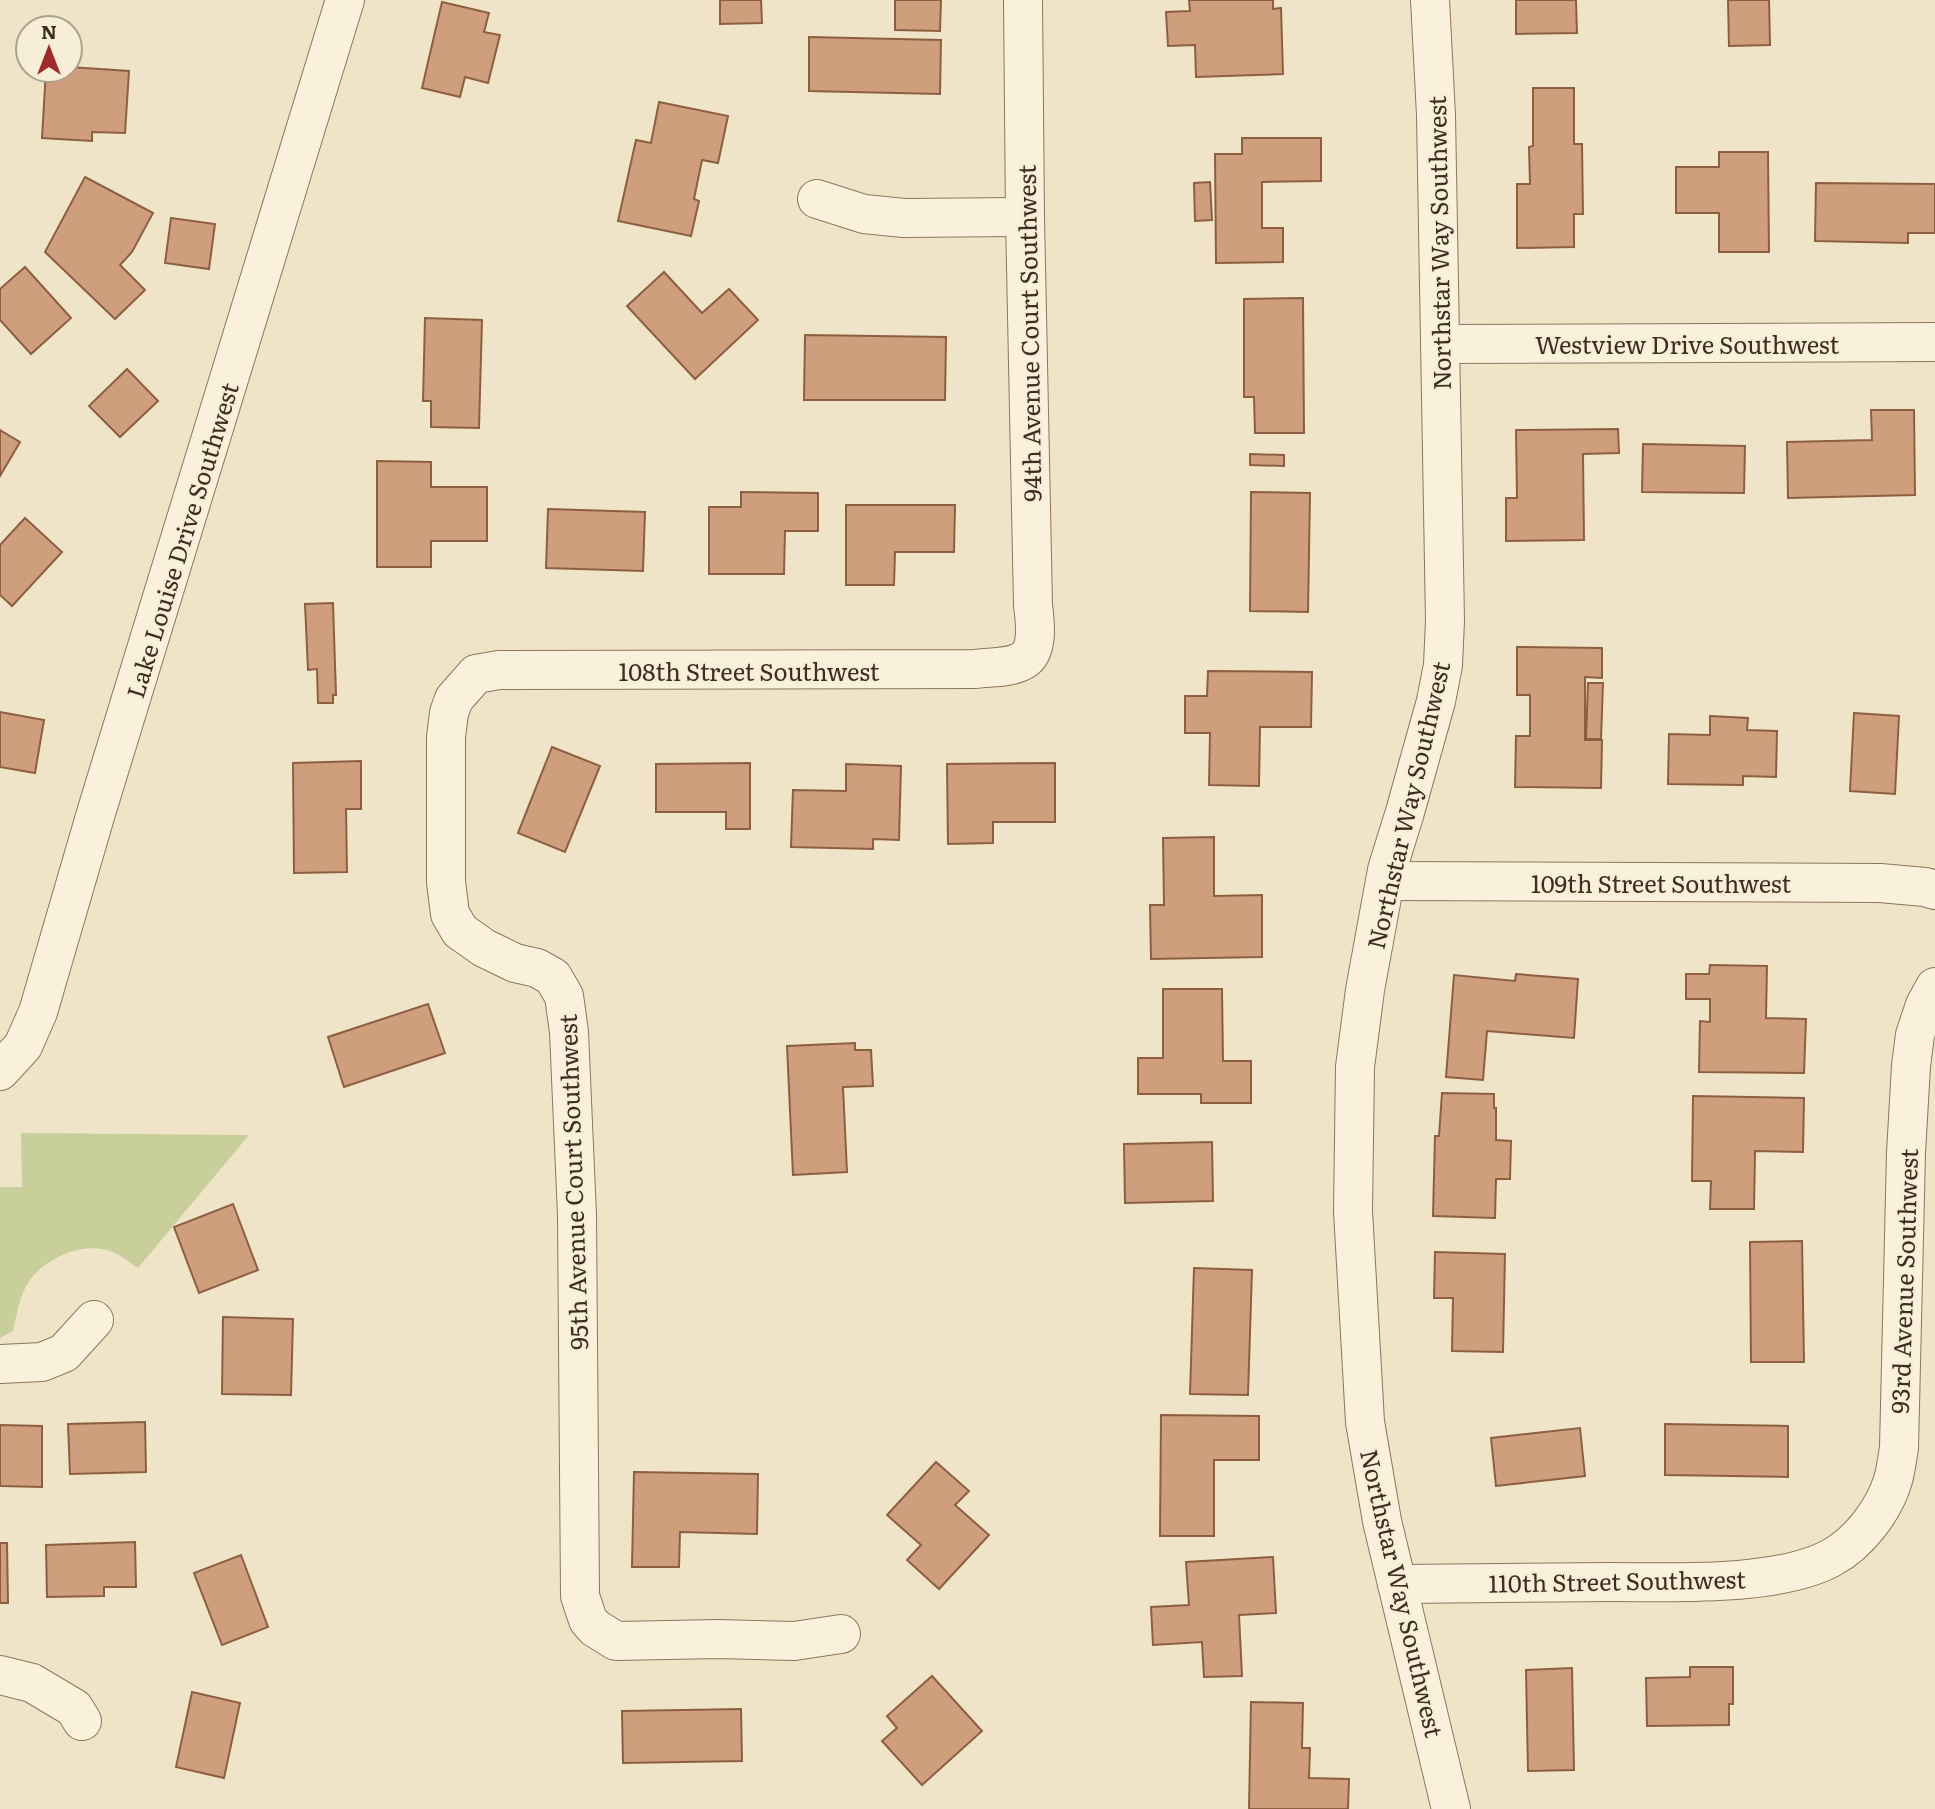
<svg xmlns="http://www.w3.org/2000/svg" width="1935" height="1809" font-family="Literata,serif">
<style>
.green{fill:#c9cf9b}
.building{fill:#cf9f7d;stroke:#8d5f41;stroke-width:2}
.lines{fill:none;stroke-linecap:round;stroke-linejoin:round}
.minor-casing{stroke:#8d765c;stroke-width:40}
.tertiary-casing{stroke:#8d765c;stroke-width:40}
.minor{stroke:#faf1dc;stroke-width:38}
.tertiary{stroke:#faf1dc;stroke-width:38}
.labels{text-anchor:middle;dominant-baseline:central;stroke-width:5;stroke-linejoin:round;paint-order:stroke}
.street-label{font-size:24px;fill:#3d2e20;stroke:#f7eed8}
</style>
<rect width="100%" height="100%" fill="#f0e4c8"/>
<path class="green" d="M21,1133L249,1135L138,1268C130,1263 120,1254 110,1251C82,1241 43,1259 28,1283C19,1297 17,1315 13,1331L0,1338V1187H22Z"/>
<g class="building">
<path d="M720,0H761L762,23L720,24Z"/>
<path d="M895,0H941L940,31L895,30Z"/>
<path d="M1189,0H1273V9L1281,8L1283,74L1196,77L1195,45L1168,46L1166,12L1190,11Z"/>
<path d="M1516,0H1576L1577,33L1516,34Z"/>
<path d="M1728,0H1769L1770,45L1729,46Z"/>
<path d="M442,2L489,13L484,32L500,35L488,83L465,77L460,97L422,88Z"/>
<path d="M809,37L941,40L940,94L809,91Z"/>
<path d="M70,67L129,71L125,133L92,132V141L42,138L46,70H70Z"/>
<path d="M1533,88H1574V144H1582L1583,214H1574V247L1517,248V184H1530L1529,147L1533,146Z"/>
<path d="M659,102L728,116L718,163L702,160L694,199L699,201L691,236L618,221L636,140L651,143Z"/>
<path d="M1242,138H1321V181L1262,182V228H1283V262L1216,263L1215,154H1242Z"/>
<path d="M1719,152H1768L1769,252H1719V213H1676V167H1719Z"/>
<path d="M85,177L153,213L132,252L120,265L145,290L115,319L45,252Z"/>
<path d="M1210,182L1212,220L1195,221L1194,183Z"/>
<path d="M1816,183L1935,184V233H1908V243L1815,241Z"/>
<path d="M171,218L215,224L209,269L165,263Z"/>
<path d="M25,267L71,318L31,354L0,320V289Z"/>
<path d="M664,272L702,313L729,289L758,320L695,379L627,306Z"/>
<path d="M1303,298L1304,433H1255L1254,397H1244V299Z"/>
<path d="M425,318L482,320L479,428L431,427V401H423Z"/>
<path d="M805,335L946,337L945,400H804Z"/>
<path d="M127,369L158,401L120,437L89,406Z"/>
<path d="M1871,410H1914L1915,495L1788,498L1787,442L1872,440Z"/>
<path d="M1618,429L1619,453L1583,454L1584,540L1506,541V498H1517L1516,430Z"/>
<path d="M0,430L20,442L0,476Z"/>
<path d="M1643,444L1745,446L1744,493L1642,492Z"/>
<path d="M1250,454L1284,455V466L1250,465Z"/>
<path d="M377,461L431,462V487H487V541H431V567H377Z"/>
<path d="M741,492L818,493V531H785L784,574H709V507H741Z"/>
<path d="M1251,492L1310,493L1308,612L1250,611Z"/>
<path d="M846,505H955L954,552H895L894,585H846Z"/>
<path d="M548,509L645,512L643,571L546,568Z"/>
<path d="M25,518L62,552L12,606L0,595V545Z"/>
<path d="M333,603L336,695H333V703H318L317,669L308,670L305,604Z"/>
<path d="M1517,647L1602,648V678L1585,677V740H1602L1601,788L1515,787L1516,736H1530V695H1517Z"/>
<path d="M1208,671L1312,672L1311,727H1260L1259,786L1209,785L1210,733H1185V696H1207Z"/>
<path d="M1588,683H1603L1601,739H1586Z"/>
<path d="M0,712L44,720L35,773L0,767Z"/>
<path d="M1854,713L1899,716L1895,794L1850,791Z"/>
<path d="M1710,716L1748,718L1747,730L1777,731L1776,777L1743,776V785L1668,784L1669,734L1710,735Z"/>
<path d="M552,747L600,766L565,852L518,833Z"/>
<path d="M361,761V809H346L347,872L294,873L293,763Z"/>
<path d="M750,763V829H726V812H656V764Z"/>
<path d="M1055,763V822H993V843L948,844L947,764Z"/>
<path d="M846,764L901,766L899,840L873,839V849L791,847L793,790L846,791Z"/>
<path d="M1214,837V896L1262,895V957L1151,959L1150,905H1164L1163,838Z"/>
<path d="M1710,965L1767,966L1766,1018L1806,1019L1804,1073L1699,1072L1700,1021L1710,1022V999H1686V974H1709Z"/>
<path d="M1516,974L1578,979L1574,1038L1487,1031L1483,1080L1446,1077L1454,975L1515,981Z"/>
<path d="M1163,989H1222L1223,1061H1251V1103H1201V1094H1138V1058H1163Z"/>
<path d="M428,1004L445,1053L344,1087L328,1037Z"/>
<path d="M855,1043V1050H871L873,1086L843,1087L847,1172L793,1175L787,1046Z"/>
<path d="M1442,1093L1494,1094V1108H1496V1140L1511,1141L1510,1179H1496L1495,1218L1433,1216L1435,1136H1439Z"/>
<path d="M1693,1096L1804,1098L1803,1152L1755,1151L1754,1209H1710L1711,1181H1692Z"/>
<path d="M1212,1142L1213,1201L1125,1203L1124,1144Z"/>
<path d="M233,1204L258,1270L199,1293L174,1227Z"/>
<path d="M1802,1241L1804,1362H1751L1750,1242Z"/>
<path d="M1435,1252L1505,1254L1503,1352L1452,1351L1453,1298H1434Z"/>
<path d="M1194,1268L1252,1270L1248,1395L1190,1394Z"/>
<path d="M223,1317L293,1319L291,1395L222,1394Z"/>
<path d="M1161,1415L1259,1416V1460H1214V1536H1160Z"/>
<path d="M145,1422L146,1472L70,1474L68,1424Z"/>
<path d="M1665,1424L1788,1426V1477L1665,1475Z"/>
<path d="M0,1425L42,1426V1487L0,1486Z"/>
<path d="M1580,1428L1585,1476L1496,1486L1491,1438Z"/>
<path d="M936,1462L969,1491L955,1505L989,1535L939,1589L907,1560L921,1545L887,1515Z"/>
<path d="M634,1472L758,1474L757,1534L680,1532L679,1567H632Z"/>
<path d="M135,1542L136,1587H104V1596L47,1597L46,1545Z"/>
<path d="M0,1543H7L8,1603H0Z"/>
<path d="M241,1555L268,1627L222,1645L194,1573Z"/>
<path d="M1273,1557L1276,1613L1239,1615L1242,1676L1204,1677L1202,1642L1153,1645L1151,1607L1189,1605L1186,1562Z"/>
<path d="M1690,1667H1733V1704H1729V1725L1647,1726L1646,1678L1690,1677Z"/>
<path d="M1572,1668L1574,1770L1528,1771L1526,1670Z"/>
<path d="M932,1676L982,1731L922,1785L882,1741L897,1728L887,1716Z"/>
<path d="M192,1692L240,1703L224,1778L176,1767Z"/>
<path d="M1251,1702L1303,1703L1302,1748H1310L1309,1778L1349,1779L1348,1809H1249Z"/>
<path d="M741,1709L742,1761L623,1763L622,1711Z"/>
</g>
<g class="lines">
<defs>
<g id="minor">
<path d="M1430,0L1436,115L1445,621L1443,665L1436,701L1405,812L1387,870L1365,990L1355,1067L1353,1211L1365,1422L1382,1521L1451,1809"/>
<path d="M817,199L864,214L904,218L1025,217"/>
<path d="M1440,344L1935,342"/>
<path d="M1386,881L1880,883L1925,887L1935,890"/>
<path d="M0,1364L42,1362L64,1353L94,1320"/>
<path d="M1397,1584C1468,1583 1539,1583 1611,1582C1673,1582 1777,1587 1831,1558C1859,1543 1884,1510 1893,1480C1896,1470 1897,1459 1899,1448L1906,1153L1911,1066L1915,1035L1925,1005L1935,987"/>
<path d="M841,1634L794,1641L719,1639L616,1641L595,1628L588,1620L580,1596L577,1215L569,1032L564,996L553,977L537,968L515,963L484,948L460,931L450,914L446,882V737L449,713L454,699L476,674L499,670L975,669C989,667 1008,668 1020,662C1040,654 1035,622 1033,605L1025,217L1023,0"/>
<path d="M0,1675L32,1683L74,1708L82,1721"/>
</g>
<path id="tertiary" d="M0,1071L23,1046L38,1012L96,813L345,0"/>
</defs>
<use href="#minor" class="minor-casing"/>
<use href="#tertiary" class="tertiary-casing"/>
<use href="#minor" class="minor"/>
<use href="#tertiary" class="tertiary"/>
</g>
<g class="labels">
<g class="street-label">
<text transform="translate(1438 243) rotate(-91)">Northstar Way Southwest</text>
<text transform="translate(1028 333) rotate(-91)">94th Avenue Court Southwest</text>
<text x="1687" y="343">Westview Drive Southwest</text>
<text transform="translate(181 540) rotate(-73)">Lake Louise Drive Southwest</text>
<text x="749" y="670">108th Street Southwest</text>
<text transform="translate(1407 805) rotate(-77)">Northstar Way Southwest</text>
<text x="1661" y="882">109th Street Southwest</text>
<text transform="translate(572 1182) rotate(-92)">95th Avenue Court Southwest</text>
<text transform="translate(1903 1281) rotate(-88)">93rd Avenue Southwest</text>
<text transform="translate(1617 1580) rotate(-1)">110th Street Southwest</text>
<text transform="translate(1403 1593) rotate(77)">Northstar Way Southwest</text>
</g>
</g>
<g transform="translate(49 49)"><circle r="33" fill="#f7eed8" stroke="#ada18e" stroke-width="2"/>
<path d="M0-5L12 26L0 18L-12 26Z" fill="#9e2a2b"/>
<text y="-10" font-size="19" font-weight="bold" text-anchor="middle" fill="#3d2e20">N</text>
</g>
</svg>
